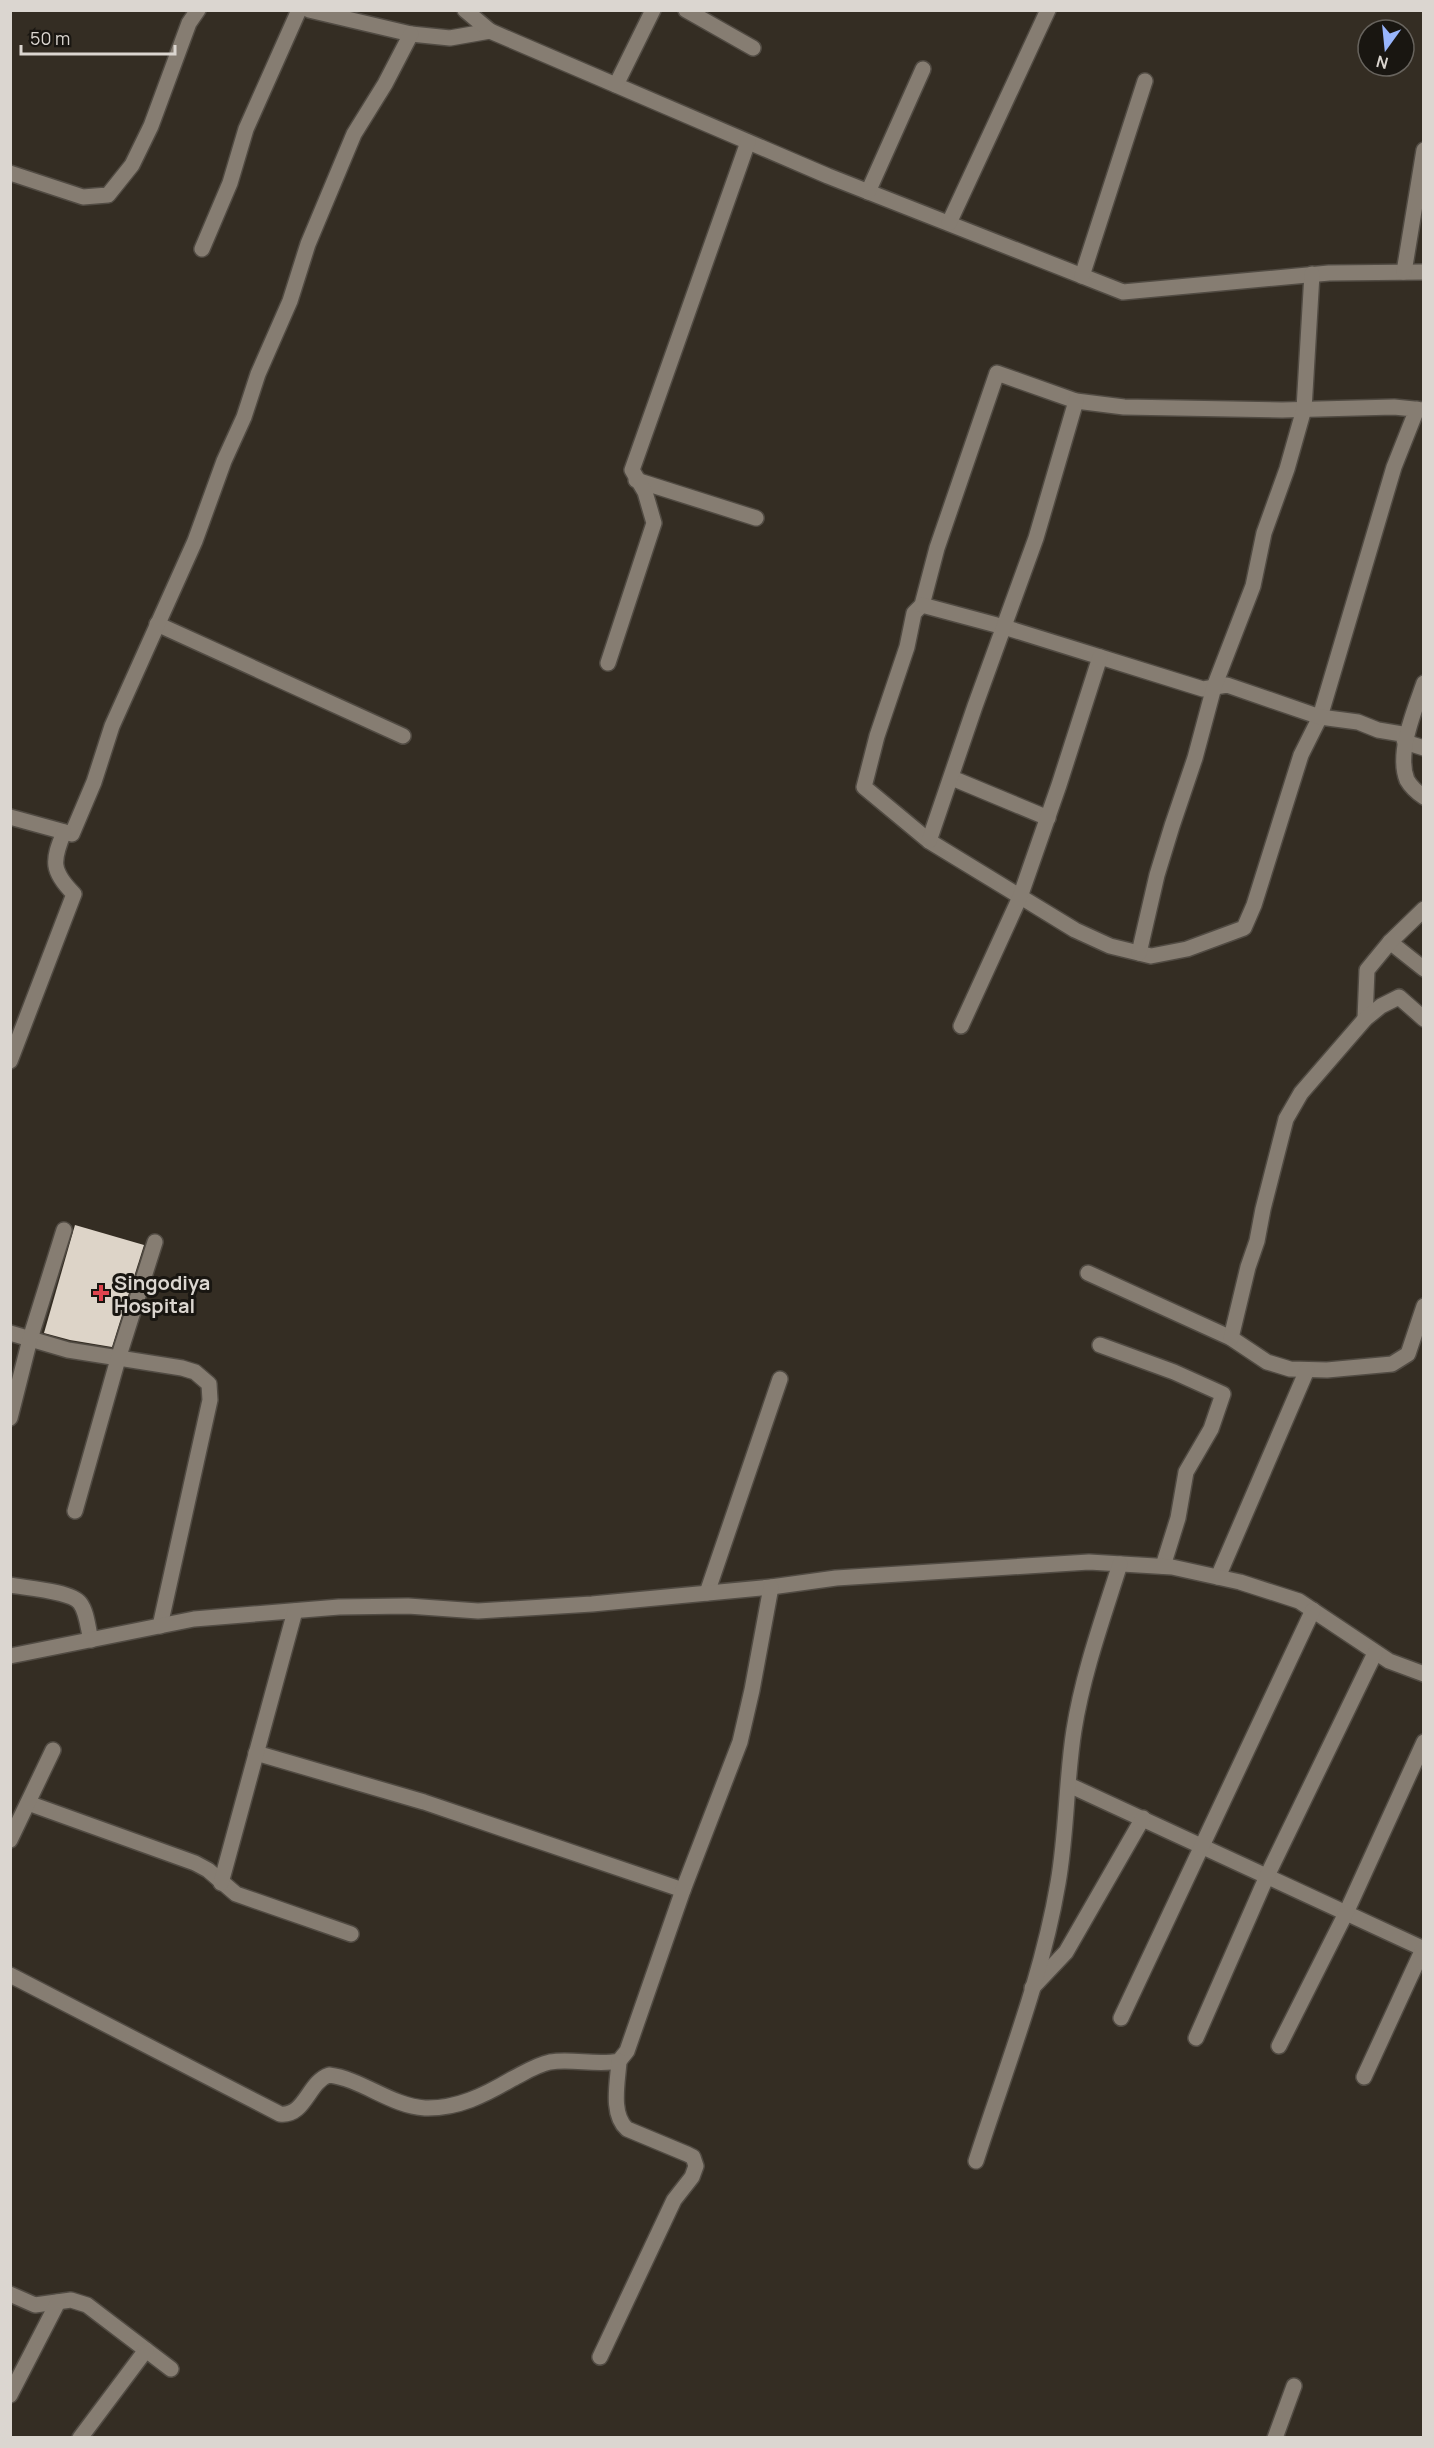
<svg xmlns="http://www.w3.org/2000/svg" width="1434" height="2448" font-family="Manrope,sans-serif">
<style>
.building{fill:#ddd4c8}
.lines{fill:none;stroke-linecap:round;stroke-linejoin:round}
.minor-casing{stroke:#514b43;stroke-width:18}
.minor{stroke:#867d72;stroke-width:15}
.health-dot{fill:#e0444e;stroke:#191611;stroke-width:2}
.labels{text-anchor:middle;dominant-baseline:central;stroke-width:6;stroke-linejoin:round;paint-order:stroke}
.poi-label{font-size:20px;font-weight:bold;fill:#dbd6d0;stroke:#191611;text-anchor:start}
</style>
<rect width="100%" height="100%" fill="#342d23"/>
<path class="building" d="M75,1225L144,1245L112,1347L70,1340L44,1333Z"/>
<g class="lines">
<defs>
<g id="minor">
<path d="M309,10L411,34L450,38L490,31"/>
<path d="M465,10L490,31L828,176L1123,292L1329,273L1424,272"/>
<path d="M686,10L753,48"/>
<path d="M616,85L653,10"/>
<path d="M10,173L83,197L108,195L132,165L151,126L189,23L198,10"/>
<path d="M868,192L923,69"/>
<path d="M949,223L1048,10"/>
<path d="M202,249L230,183L246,129L299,10"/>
<path d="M1404,272L1424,150"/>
<path d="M1082,276L1145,81"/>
<path d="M1417,409L1394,467L1320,717L1301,755L1254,905L1244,928L1187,949L1151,956L1110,946L1075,930L929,841L864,787L877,736L907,647L914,613L922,605L937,548L997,373L1076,401L1124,407L1282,410L1394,407L1424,410"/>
<path d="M636,480L756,518"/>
<path d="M922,605L1004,627L1203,689L1227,685L1320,717L1358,722L1378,730L1402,734L1405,742L1424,748"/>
<path d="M157,624L403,736"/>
<path d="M608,663L654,523L645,492L632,470L748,142"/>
<path d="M1424,683C1415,709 1396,753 1407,780C1411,787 1418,793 1424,797"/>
<path d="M952,778L1048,818"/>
<path d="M10,817L72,834L94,782L112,726L195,541L224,461L244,417L258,374L290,301L308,244L354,134L385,84L411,34"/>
<path d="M929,841L975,706L1036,538L1076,401"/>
<path d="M1390,942L1424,969"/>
<path d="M1139,953L1157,875L1172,826L1195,758L1214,687L1253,586L1264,533L1287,469L1304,409L1312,274"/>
<path d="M1365,1019L1367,970L1390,942L1424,909"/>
<path d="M961,1026L1020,897L1059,785L1100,657"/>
<path d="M10,1061L74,894C51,871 52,861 64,832"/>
<path d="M1088,1273L1231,1338L1267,1362L1290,1369L1327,1370L1392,1364L1408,1354L1424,1306"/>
<path d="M10,1333L68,1350L182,1368L195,1372L209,1384L210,1400L160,1626"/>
<path d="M1231,1338L1248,1267L1257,1241L1263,1209L1286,1119L1301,1093L1365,1019L1381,1006L1399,997L1424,1019"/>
<path d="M1100,1345L1174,1372L1223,1394L1211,1429L1186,1472L1178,1518L1163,1566"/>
<path d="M10,1418L30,1339L64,1230"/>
<path d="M75,1511L118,1359L155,1242"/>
<path d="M1218,1577L1307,1370"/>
<path d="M10,1585C26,1588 71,1591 80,1603C87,1612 88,1629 91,1640"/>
<path d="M707,1593L780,1379"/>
<path d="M10,1656L194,1619L339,1607L408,1606L478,1611L592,1604L771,1587L836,1578L1089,1562L1172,1567L1240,1582L1299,1601L1389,1661L1424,1674"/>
<path d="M256,1753L424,1802L683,1890"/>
<path d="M1069,1785L1424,1949"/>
<path d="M28,1803L195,1863L208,1870L236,1894L351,1934"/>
<path d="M10,1840L53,1750"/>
<path d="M221,1883L295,1611"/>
<path d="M10,1975L280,2114C305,2117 308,2082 329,2075C362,2079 391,2106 425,2108C457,2109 485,2095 512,2079C524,2073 536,2065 550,2062C572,2058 597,2066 619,2061L627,2051L683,1890L740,1742L752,1690L771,1587"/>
<path d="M1032,1988L1066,1952L1143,1818"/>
<path d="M1121,2018L1313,1610"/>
<path d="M1196,2038L1267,1876L1375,1653"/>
<path d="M1279,2046L1346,1913L1424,1742"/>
<path d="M1364,2077L1423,1949"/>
<path d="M976,2161C1005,2070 1042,1978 1058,1883C1067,1832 1066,1780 1074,1730C1083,1673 1103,1618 1120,1564"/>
<path d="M10,2294L35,2305L71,2300L87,2305L171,2369"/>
<path d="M600,2357L674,2200L692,2177L696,2166L693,2157L687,2154L627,2129C610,2114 618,2081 619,2061"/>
<path d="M10,2395L58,2302"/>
<path d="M80,2438L146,2350"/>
<path d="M1275,2438L1294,2386"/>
</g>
</defs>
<use href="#minor" class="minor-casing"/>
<use href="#minor" class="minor"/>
</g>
<path class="health-dot" d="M98 1284h6v6h6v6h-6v6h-6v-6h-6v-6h6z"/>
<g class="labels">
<g class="poi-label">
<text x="114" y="1282">Singodiya<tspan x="114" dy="23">Hospital</tspan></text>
</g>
</g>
<rect width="1434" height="2448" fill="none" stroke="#dbd6d0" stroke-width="24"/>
<g transform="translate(1386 48) rotate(195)"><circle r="28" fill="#191611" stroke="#67635d" stroke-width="1.5"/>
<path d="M0-4.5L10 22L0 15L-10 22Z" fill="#98b5fd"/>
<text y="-9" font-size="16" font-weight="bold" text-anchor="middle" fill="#dbd6d0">N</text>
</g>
<path d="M21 45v9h154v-9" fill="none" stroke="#dbd6d0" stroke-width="3"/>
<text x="30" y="45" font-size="18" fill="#dbd6d0" stroke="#191611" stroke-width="4.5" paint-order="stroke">50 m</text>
</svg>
